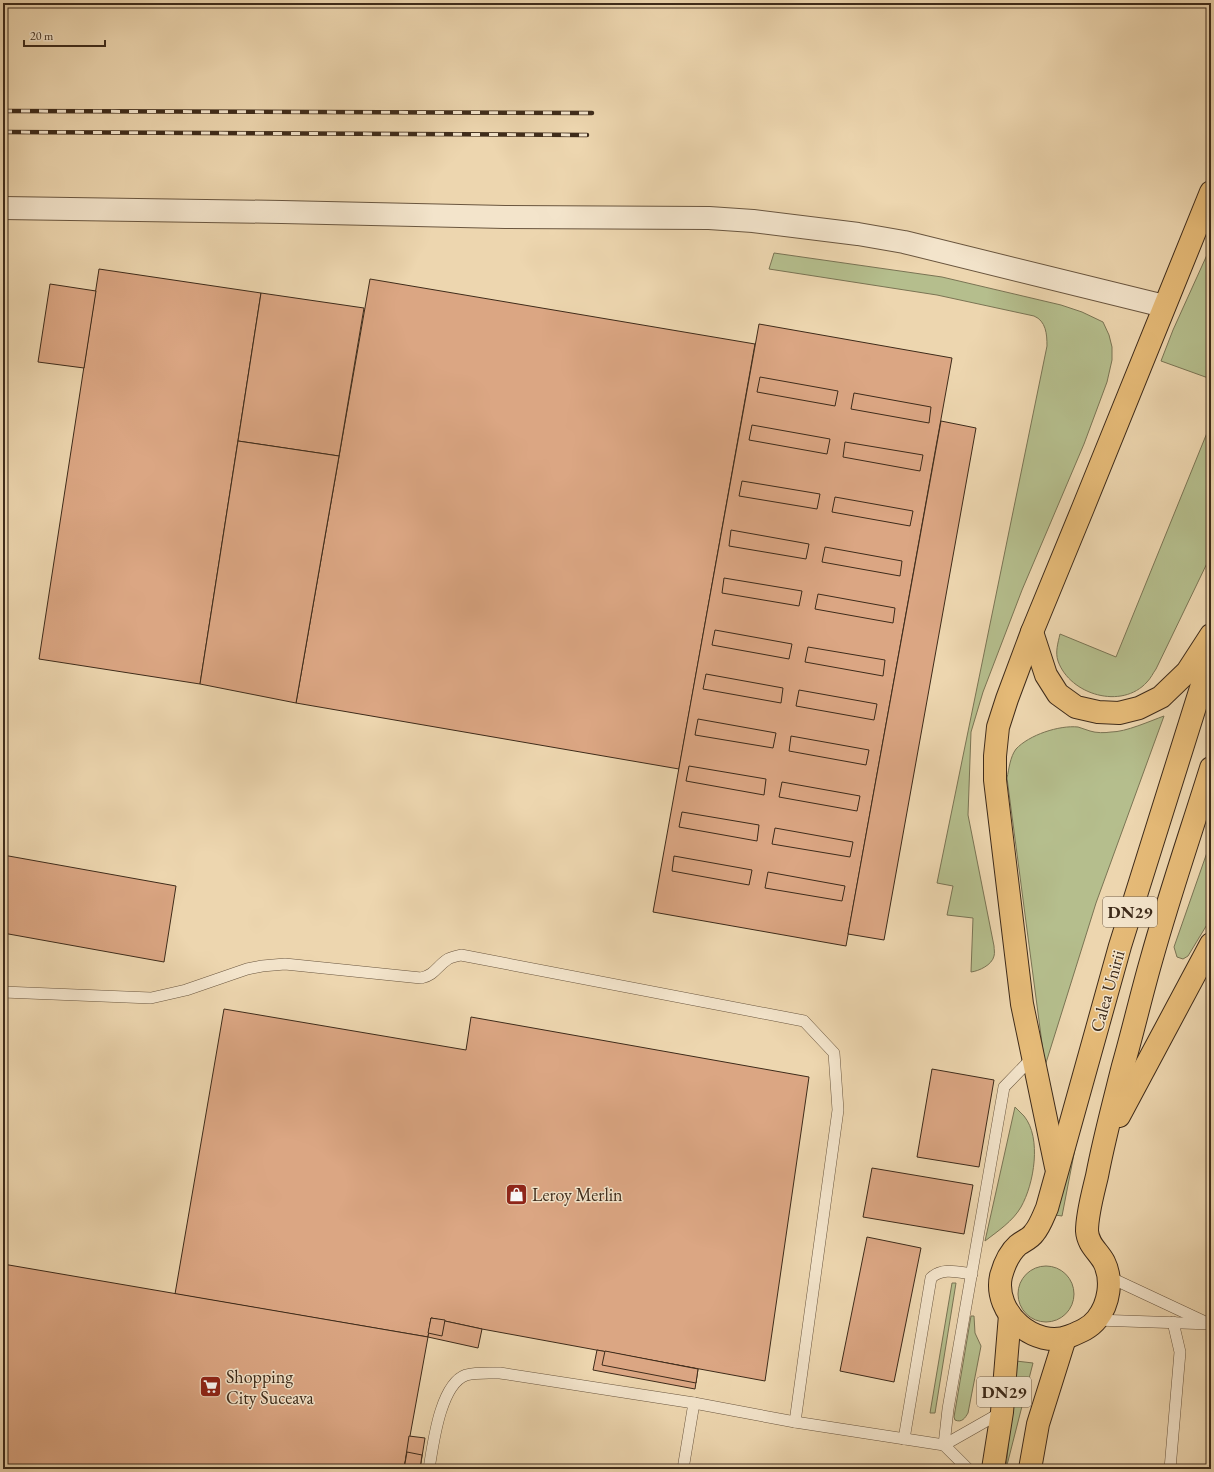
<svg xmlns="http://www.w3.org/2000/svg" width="1214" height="1472" font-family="'EB Garamond',serif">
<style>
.grass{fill:#b5be8d;stroke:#7a7454}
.building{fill:#dba683;stroke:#3e2b1a}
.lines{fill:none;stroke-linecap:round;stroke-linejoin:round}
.service-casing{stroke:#6a563f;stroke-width:12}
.minor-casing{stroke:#6a563f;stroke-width:24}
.primary-casing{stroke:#3e2b1a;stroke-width:24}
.service{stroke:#f3e4cb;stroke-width:11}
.minor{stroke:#f3e4cb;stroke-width:22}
.primary{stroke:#e6bb78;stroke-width:22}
.rail-casing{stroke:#3e2b1a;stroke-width:4.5}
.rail{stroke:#f3e4cb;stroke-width:3;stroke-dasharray:9;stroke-linecap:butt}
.labels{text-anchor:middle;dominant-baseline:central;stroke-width:3;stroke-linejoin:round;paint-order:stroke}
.shield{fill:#f3e4cb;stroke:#74624f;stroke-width:1}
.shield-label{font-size:17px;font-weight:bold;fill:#3e2b1a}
.street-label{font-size:18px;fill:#3e2b1a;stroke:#f3e4cb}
.poi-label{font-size:18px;fill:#3e2b1a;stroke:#f3e4cb;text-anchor:start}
</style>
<rect width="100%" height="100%" fill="#edd6af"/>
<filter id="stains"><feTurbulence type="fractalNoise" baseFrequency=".005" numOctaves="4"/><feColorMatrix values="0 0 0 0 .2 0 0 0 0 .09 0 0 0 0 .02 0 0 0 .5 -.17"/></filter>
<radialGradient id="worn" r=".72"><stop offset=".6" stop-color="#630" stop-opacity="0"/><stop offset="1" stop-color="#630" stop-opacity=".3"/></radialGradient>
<g class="grass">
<path d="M1211,246V379L1161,361L1173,330Z"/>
<path d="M774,253L942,277L1061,305L1082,312L1103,322L1109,335L1112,347V360L1107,382L1084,444L1022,590L983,692L971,732L968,815L994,946C994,949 995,953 994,956C992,965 979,971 971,972L973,918L947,915L953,886L937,883L1047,346C1047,334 1046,321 1034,316L937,295L769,269Z"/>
<path d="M1211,423V555L1156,669C1153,673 1151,678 1147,682C1122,710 1070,695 1058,661C1055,652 1058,643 1060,634L1116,657Z"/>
<path d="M1164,716L1096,903L1045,1066L1007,778C1009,769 1010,757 1016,749C1029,735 1059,725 1078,727C1082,728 1086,730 1090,731C1096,733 1105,733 1111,732C1126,732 1150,721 1164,716Z"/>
<path d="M1211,841V918L1188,956L1183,959L1177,957L1174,947Z"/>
<path d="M1015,1107C1018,1110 1021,1113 1024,1116C1042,1138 1034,1184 1021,1207C1013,1221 998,1231 985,1241Z"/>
<path d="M1080,1123L1062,1216L1055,1215Z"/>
<circle cx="1046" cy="1294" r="28"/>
<path d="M952,1283H956L935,1413H930Z"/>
<path d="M971,1316H974L975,1333L981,1346L968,1413C965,1418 962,1423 955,1420L954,1417Z"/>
<path d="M1016,1361L1033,1363L1006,1469Z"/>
</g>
<g class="building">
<path d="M99,269L261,293L200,684L39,659Z"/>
<path d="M370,279L755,344L679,769L296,703Z"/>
<path d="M50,284L96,291L84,368L38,362Z"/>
<path d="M261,293L364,308L339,456L238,441Z"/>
<path d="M759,324L952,358L846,946L653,912Z"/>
<path d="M760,377L838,391L835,406L757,392Z"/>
<path d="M854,393L931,407L929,423L851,409Z"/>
<path d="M941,421L976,428L884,940L848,934Z"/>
<path d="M752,425L830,439L827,454L749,440Z"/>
<path d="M238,441L339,456L296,703L200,684Z"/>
<path d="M845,442L923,455L920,471L843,457Z"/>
<path d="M742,481L820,494L817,509L739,496Z"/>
<path d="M835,497L913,511L910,526L832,512Z"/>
<path d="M731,530L809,544L806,559L729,546Z"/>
<path d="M825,547L902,561L900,576L822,562Z"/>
<path d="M724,578L802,591L799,606L722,593Z"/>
<path d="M818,594L895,608L893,623L815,609Z"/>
<path d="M715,630L792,644L789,659L712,645Z"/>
<path d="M808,647L885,660L883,676L805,662Z"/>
<path d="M706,674L783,688L781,703L703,689Z"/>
<path d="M799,690L877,704L874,720L796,706Z"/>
<path d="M698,719L776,733L773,748L695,735Z"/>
<path d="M791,736L869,750L866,765L789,751Z"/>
<path d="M689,766L766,779L764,795L686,781Z"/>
<path d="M782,782L860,796L857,811L779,797Z"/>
<path d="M682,812L759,825L757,841L679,827Z"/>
<path d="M775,828L853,842L850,857L772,844Z"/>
<path d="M3,855L176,886L164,962L3,933Z"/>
<path d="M674,856L752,870L749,885L672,871Z"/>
<path d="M768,872L845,886L842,901L765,888Z"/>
<path d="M224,1009L466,1050L471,1017L809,1077L765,1381L482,1329L431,1318L428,1337L175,1294Z"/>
<path d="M932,1069L994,1080L979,1167L917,1157Z"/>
<path d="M872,1168L973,1185L964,1234L863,1217Z"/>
<path d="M867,1237L921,1248L894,1382L840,1371Z"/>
<path d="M3,1264L428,1337L404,1469H3Z"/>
<path d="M431,1318L482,1329L478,1348L428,1337Z"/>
<path d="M431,1318L445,1320L442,1336L428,1333Z"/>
<path d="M597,1350L698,1369L695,1389L593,1370Z"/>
<path d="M605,1351L698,1369L696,1383L602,1365Z"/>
<path d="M409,1436L425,1438L420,1469H404Z"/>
<path d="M407,1452L422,1455L420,1469H404Z"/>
</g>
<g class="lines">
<defs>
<g id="service">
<path d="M3,992L151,998L186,990L247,969L262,966L285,964L421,978C435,975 437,966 448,959C452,957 457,956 461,955L804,1021L834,1053L838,1110L795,1422"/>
<path d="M1109,1277L1203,1321"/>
<path d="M1096,1320L1211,1324"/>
<path d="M904,1439L931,1278C942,1267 958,1272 972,1274"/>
<path d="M944,1445L948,1409L1004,1087L1033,1057"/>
<path d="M944,1445L968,1469"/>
<path d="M429,1469C433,1445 440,1384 466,1375C477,1372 489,1373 500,1373L694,1403L795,1422L944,1445L1002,1412"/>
<path d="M683,1469L694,1403"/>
<path d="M1170,1469L1180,1352L1173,1322"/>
</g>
<path id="minor" d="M3,208L282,212L505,217L709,218L753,221L858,234L904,242L1164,306"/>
<g id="primary">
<path d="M1032,632L1046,675L1058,694L1076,707L1098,712L1119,713L1139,708L1161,697L1187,672L1211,635"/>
<path d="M1211,656L1120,946L1047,1208C1043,1217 1040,1226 1034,1233C1030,1239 1023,1241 1018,1245C1009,1253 1004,1265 1001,1276C993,1313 1035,1350 1070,1336C1080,1332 1090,1328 1097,1319C1109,1304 1113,1280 1104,1262C1098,1251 1088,1245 1087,1231C1087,1214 1093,1193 1097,1176C1104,1139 1114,1102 1123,1066C1133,1031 1141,996 1151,961C1169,896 1191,832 1211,768"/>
<path d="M1119,1116L1211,944"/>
<path d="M1056,1167L1022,1004L995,780V756L998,727L1007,699L1032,632L1083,508L1211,192"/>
<path d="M993,1469L1002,1412L1010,1315"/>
<path d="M1030,1469L1038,1424L1065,1338"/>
</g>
</defs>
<use href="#service" class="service-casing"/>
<use href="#minor" class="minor-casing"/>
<use href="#primary" class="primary-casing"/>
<use href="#service" class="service"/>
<use href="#minor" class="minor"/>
<use href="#primary" class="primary"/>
<defs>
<g id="rail">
<path d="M3,111L592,113"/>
<path d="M3,132L587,135"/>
</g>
</defs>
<use href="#rail" class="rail-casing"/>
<use href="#rail" class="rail"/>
</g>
<defs>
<symbol id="shop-square" viewBox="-11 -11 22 22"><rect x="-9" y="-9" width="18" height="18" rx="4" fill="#8f2418" stroke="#f3e4cb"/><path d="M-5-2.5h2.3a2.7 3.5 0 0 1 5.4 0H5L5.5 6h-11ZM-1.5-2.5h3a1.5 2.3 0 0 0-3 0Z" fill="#fff"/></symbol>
<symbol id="supermarket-square" viewBox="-11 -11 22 22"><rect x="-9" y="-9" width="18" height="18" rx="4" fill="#8f2418" stroke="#f3e4cb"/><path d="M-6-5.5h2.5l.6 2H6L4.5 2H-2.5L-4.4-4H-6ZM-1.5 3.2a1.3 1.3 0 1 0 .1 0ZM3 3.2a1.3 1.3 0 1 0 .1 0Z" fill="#fff"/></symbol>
</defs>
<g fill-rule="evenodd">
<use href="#shop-square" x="504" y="1182" width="25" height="25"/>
<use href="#supermarket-square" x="198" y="1374" width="25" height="25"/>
</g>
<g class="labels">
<g class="shield">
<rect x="1103" y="897" width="54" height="30" rx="3"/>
<rect x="977" y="1377" width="54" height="30" rx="3"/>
</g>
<g class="shield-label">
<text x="1130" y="912">DN29</text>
<text x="1004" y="1392">DN29</text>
</g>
<g class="street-label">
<text transform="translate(1107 991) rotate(-74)">Calea Unirii</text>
</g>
<g class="poi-label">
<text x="532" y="1194">Leroy Merlin</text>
<text x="226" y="1376">Shopping<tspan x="226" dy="21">City Suceava</tspan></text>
</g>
</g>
<rect width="1214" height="1472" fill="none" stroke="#edd6af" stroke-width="16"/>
<rect x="4" y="4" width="1206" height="1464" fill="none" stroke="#3e2b1a" stroke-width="2"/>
<rect x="8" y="8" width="1198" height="1456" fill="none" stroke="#3e2b1a"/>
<path d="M24 40v6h81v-6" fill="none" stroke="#3e2b1a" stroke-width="2"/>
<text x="30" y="40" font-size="12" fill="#3e2b1a" stroke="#f3e4cb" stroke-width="3" paint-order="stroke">20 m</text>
<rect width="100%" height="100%" filter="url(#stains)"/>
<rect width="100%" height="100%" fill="url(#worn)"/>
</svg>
